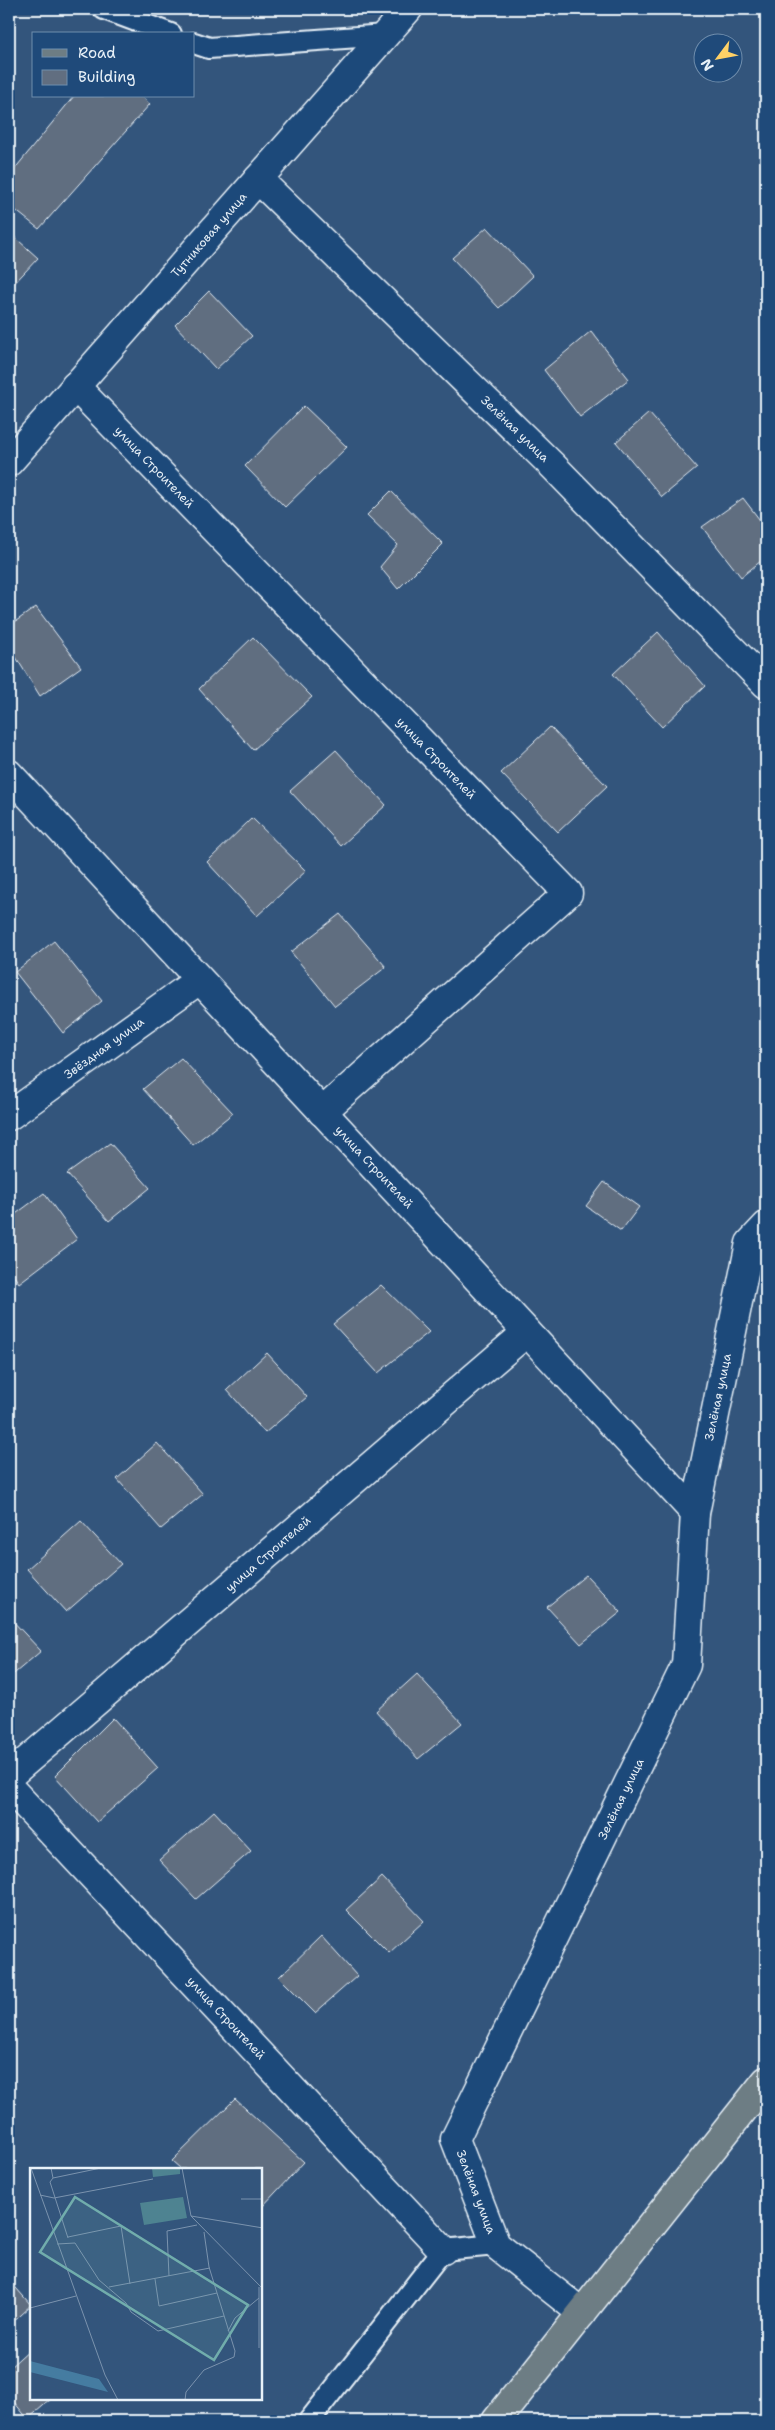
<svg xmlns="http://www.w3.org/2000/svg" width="775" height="2430" font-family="'Shantell Sans',sans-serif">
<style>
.building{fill:#616e80;stroke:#e8f1f8}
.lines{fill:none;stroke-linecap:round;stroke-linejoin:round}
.service-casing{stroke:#e8f1f8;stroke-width:24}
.minor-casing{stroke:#e8f1f8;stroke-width:31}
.primary-casing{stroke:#e8f1f8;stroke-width:31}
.service{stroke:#1f4a7a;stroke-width:20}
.minor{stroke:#1f4a7a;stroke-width:28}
.primary{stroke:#6d7d84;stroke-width:28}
.labels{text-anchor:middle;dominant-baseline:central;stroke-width:4;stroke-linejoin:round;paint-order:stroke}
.street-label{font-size:12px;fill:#e8f1f8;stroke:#1f4a7a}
.inset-road{fill:none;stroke:#7b93ae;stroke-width:1}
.view{fill:#71adac;fill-opacity:0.15;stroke:#71adac;stroke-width:2.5}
.inset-edge{fill:none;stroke:#e8f1f8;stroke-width:2.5}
</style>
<rect width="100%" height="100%" fill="#33557c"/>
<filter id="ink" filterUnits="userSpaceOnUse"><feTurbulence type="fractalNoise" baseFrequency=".02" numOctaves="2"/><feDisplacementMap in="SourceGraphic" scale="10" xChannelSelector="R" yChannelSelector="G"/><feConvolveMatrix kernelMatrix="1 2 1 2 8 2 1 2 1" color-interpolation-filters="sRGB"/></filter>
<g filter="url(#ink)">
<g class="building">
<path d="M74,96H141L150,104L39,229L9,205V176Z"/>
<path d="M487,227L533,276L499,308L452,258Z"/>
<path d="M9,232L38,258L9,289Z"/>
<path d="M209,291L252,336L216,369L175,325Z"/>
<path d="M591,331L629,379L580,417L544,370Z"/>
<path d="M304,406L347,447L285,507L245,466Z"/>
<path d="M649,413L697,468L662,497L616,442Z"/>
<path d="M391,491L443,544L398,589L380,567L398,545L367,515Z"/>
<path d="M743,498L766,528V557L741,577L702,527Z"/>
<path d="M36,607L81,667L40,696L9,646V626Z"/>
<path d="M658,632L705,686L662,727L613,674Z"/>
<path d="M253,637L312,697L253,750L199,689Z"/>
<path d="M550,727L607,786L558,832L501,773Z"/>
<path d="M336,750L386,805L341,846L290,791Z"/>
<path d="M252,818L306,871L257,916L207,862Z"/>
<path d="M340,914L386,967L335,1006L291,952Z"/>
<path d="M54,941L102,1001L63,1033L15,972Z"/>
<path d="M181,1058L233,1113L193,1145L143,1089Z"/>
<path d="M110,1143L150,1188L109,1221L67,1174Z"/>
<path d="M604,1182L639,1207L621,1231L586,1206Z"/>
<path d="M44,1193L77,1239L19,1283L9,1269V1219Z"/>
<path d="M381,1285L429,1332L378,1373L333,1324Z"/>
<path d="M267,1353L307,1397L265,1433L227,1390Z"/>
<path d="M157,1443L203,1494L161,1529L117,1479Z"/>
<path d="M81,1521L121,1564L66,1612L27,1569Z"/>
<path d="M586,1575L621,1612L581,1644L547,1607Z"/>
<path d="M9,1617L41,1651L9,1678Z"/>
<path d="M417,1674L462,1723L418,1759L376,1711Z"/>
<path d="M113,1718L158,1768L97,1822L55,1776Z"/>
<path d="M214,1811L251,1851L196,1899L159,1860Z"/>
<path d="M382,1877L424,1921L389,1953L346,1910Z"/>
<path d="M321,1936L357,1976L315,2013L279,1977Z"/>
<path d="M235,2099L304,2162L261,2208V2169H181L172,2161Z"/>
<path d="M9,2280L31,2305L9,2325Z"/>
<path d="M31,2348V2399H51L28,2419L9,2396V2368Z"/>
</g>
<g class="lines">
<defs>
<g id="service">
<path d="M104,9L171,34"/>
<path d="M194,43L209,48L385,35"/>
<path d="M309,2421L443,2250L496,2245"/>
</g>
<g id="minor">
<path d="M258,179L553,466L766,684"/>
<path d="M75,386L568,893L322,1112"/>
<path d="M9,462L408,9"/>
<path d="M9,774L695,1513"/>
<path d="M9,1116L199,980"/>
<path d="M9,1776L527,1332"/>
<path d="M9,1787L443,2250"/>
<path d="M582,2313L496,2245L455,2139L686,1665L695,1513L750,1243L766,1226"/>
</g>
<path id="primary" d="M496,2421L766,2081"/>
</defs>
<use href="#service" class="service-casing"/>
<use href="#minor" class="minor-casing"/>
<use href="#primary" class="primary-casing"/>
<use href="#service" class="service"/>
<use href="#minor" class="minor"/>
<use href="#primary" class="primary"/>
</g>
</g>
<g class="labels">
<g class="street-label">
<text transform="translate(209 235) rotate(-49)">Тутниковая улица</text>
<text transform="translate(515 429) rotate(44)">Зелёная улица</text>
<text transform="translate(154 467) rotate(46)">улица Строителей</text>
<text transform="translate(436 758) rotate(46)">улица Строителей</text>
<text transform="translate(104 1048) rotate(-36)">Звёздная улица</text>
<text transform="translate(374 1167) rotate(47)">улица Строителей</text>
<text transform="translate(718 1397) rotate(-78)">Зелёная улица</text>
<text transform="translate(268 1554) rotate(-41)">улица Строителей</text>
<text transform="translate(621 1799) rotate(-64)">Зелёная улица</text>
<text transform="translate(226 2018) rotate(47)">улица Строителей</text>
<text transform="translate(476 2192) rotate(69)">Зелёная улица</text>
</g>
</g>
<g transform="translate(30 2168)">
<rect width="232" height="232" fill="#33557c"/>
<path d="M122,0H150V6L123,9ZM153,29L157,50L114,57L110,35Z" fill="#4e8391"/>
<path d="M0,193L69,211L78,224L0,204Z" fill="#457ca1"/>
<path class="inset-road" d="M1,0L75,207L88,232M21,0L23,10L71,0M152,0L161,48L233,121M23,10L20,14L38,70M10,27L24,30L123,11M211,31H233M161,48L233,60M38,69L91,58L100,116M27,76L45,75L69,112L96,135L101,144L128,163L194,148M139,108L137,63L167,57M125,111L129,138L187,125M79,119L180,100M229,130V180M0,140L46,128M198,163L205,150L229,130V119M155,232L156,224L174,202L204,189L205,183L179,99L174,64"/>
<path class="view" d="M45,29L218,137L184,192L10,84Z"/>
<rect width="232" height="232" class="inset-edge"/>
</g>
<rect width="775" height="2430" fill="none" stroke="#1f4a7a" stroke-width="30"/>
<rect x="15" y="15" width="745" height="2400" fill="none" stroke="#e8f1f8" stroke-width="2" filter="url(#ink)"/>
<rect x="32" y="32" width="162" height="65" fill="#1f4a7a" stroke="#6f8dac"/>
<rect x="42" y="49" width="25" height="8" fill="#6d7d84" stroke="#6f8dac"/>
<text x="78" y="58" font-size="15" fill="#e8f1f8">Road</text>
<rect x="42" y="70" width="25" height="15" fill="#616e80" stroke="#6f8dac"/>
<text x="78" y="82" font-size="15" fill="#e8f1f8">Building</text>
<g transform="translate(718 58) rotate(238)"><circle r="24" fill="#1f4a7a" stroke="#6f8dac"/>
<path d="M0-4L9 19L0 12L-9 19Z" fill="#ffd166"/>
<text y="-8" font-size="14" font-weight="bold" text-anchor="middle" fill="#e8f1f8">N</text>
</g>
</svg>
